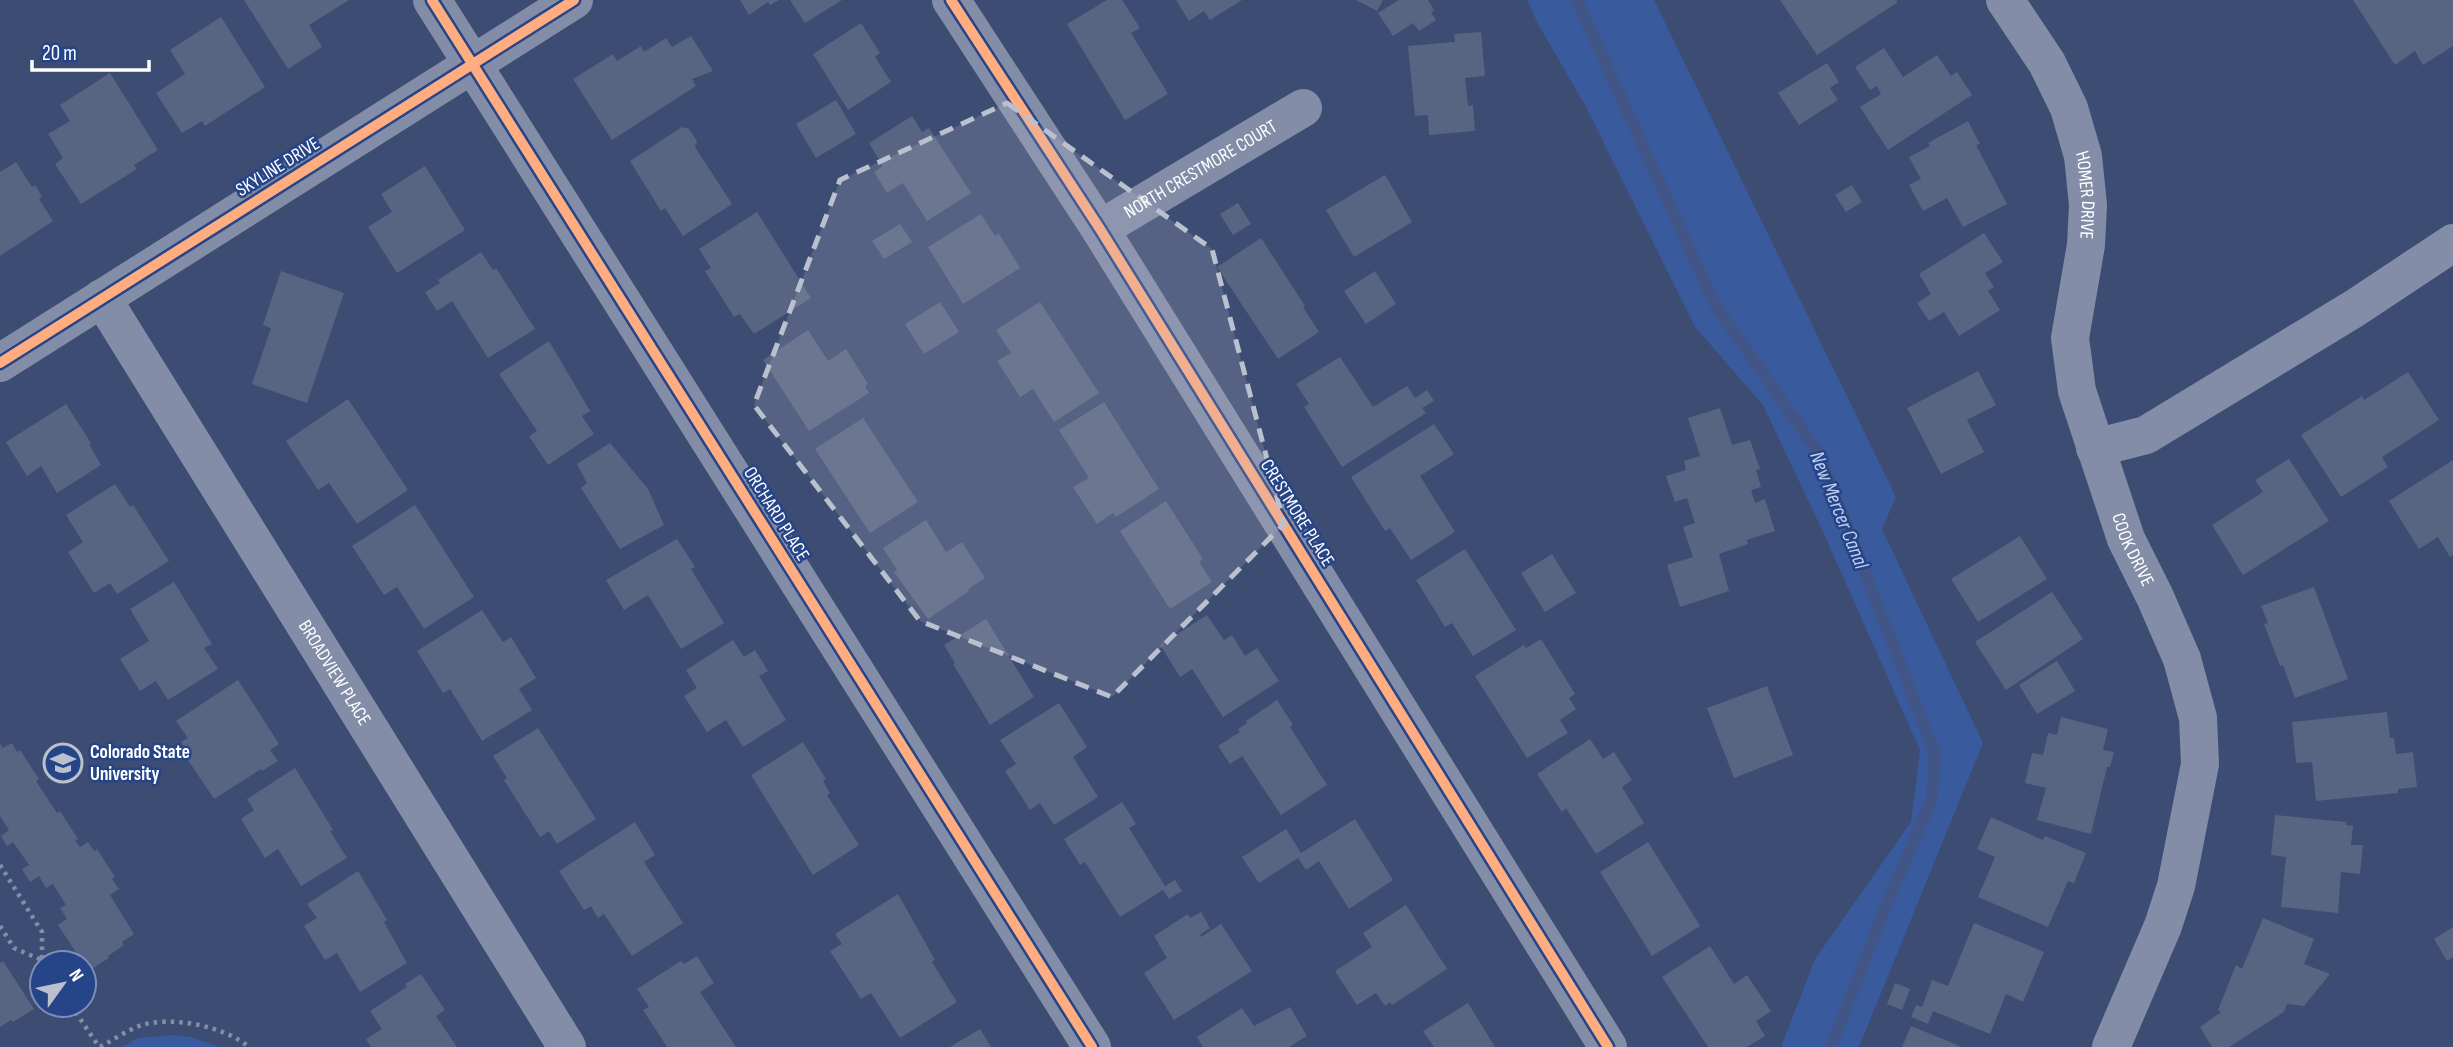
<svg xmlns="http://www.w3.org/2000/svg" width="2453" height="1047" font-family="'Sofia Sans Condensed',sans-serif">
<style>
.green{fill:#3a5a9e}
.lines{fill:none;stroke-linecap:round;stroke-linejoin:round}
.stream{stroke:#415687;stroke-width:12}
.building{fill:#586582}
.path{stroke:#838da7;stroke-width:4.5;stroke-dasharray:3.5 5;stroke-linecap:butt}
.street{stroke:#838da7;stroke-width:38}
.cycleway-casing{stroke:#264488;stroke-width:15}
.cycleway{stroke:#ffac80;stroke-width:10}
.marked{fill:#bbc0ce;fill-opacity:0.2;stroke:#bbc0ce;stroke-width:5;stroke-dasharray:14 9;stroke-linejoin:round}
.labels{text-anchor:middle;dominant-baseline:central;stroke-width:5;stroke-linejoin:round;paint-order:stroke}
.street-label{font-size:19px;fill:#fff;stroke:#264488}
.poi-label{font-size:19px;font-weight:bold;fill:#fff;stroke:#264488;text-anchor:start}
.water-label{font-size:21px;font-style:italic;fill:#becef0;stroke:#264488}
</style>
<rect width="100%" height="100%" fill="#3c4c72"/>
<g class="green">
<path d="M1527,0H1654L1896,497L1882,529L1983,743L1859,1047H1781L1815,959L1911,822L1920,750L1824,534L1763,405L1695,327L1585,105L1538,24Z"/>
<path d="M171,1035L191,1037L219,1047H122L138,1038Z"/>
</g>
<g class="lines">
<path class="stream" d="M1577,0L1715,305L1820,455L1935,754L1932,799L1887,903L1831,1047"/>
</g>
<g class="building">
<path d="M244,0H349L309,25L322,47L288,69Z"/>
<path d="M740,0H779L770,5L768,2L749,15Z"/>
<path d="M790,0H842L805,23Z"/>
<path d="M1107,0H1122L1140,28L1131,33L1168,94L1125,120L1067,24Z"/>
<path d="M1176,0H1242L1210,20L1204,11L1189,21Z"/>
<path d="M1356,0H1383L1377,11Z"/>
<path d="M1399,0H1428L1434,10L1431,13L1436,20L1419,31L1413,23L1393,36L1378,13Z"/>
<path d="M1780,0H1896L1898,2L1817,55Z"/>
<path d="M2353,0H2453V46L2423,65L2415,51L2395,65Z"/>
<path d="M221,17L265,87L205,126L202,121L182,133L156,93L185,74L170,50Z"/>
<path d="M861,23L880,53L875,57L891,82L848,110L813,54Z"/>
<path d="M1481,32L1485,76L1465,78L1468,106L1473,105L1475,131L1429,135L1428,115L1415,116L1408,46L1455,42L1454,34Z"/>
<path d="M691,36L713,71L692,79L696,86L612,140L573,79L613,54L617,61L641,46L644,52L666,38L672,47Z"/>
<path d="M1884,48L1903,77L1937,55L1951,76L1957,72L1972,95L1888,150L1860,107L1881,94L1877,86L1870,90L1855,67Z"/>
<path d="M1827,63L1839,82L1830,88L1838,100L1799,125L1778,93Z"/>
<path d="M110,73L158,150L134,165L137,169L81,204L55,164L63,158L48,134L70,121L60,105Z"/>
<path d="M836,100L856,134L816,158L796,124Z"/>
<path d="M912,116L922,132L929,128L971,193L927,221L903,183L887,193L874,172L883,166L869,143Z"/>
<path d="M1968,121L1980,144L1976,145L2007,204L1963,227L1947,198L1923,211L1909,185L1921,179L1909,157L1930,146L1928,143Z"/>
<path d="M682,127L689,129L697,141L695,147L732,204L683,236L665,208L661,211L630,161Z"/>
<path d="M16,162L32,187L35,185L42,196L39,199L53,221L0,256V172Z"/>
<path d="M425,166L465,230L397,273L368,227L392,212L381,194Z"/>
<path d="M1385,175L1412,222L1354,257L1326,210Z"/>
<path d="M1852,185L1862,202L1846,212L1835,195Z"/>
<path d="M1238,203L1251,224L1233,235L1220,214Z"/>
<path d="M757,212L811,298L754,334L740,314L734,317L705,271L711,268L699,249Z"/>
<path d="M981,214L995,236L999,234L1020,268L963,304L928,247Z"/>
<path d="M900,224L912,242L884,259L872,241Z"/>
<path d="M1984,233L2003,262L1985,273L1994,287L1988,291L2000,310L1959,336L1944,312L1929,321L1917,303L1931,294L1919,274Z"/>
<path d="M1261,238L1305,306L1303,307L1319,332L1278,359L1217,267Z"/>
<path d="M481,252L493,270L496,268L535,329L488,358L452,301L437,311L425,292L440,283L438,280Z"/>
<path d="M281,271L344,293L307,403L252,384L271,328L263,325Z"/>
<path d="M1375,271L1396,304L1366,324L1344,291Z"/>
<path d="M940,302L959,332L924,354L905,324Z"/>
<path d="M1040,302L1099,393L1054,422L1033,389L1020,397L997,361L1011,353L996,330Z"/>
<path d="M808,330L828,361L846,349L868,384L865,386L869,393L809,431L763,360Z"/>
<path d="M549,341L590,411L582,416L594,434L548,465L529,436L537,431L499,374Z"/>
<path d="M1340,357L1373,407L1407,386L1415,398L1427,390L1434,401L1422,408L1426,413L1342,467L1304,407L1309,404L1296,384Z"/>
<path d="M1978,371L1996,405L1967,420L1984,452L1941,474L1907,408Z"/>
<path d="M2408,372L2439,420L2382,457L2388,467L2341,497L2301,435L2362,396L2364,400Z"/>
<path d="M348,399L408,490L357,524L329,483L318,490L286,441Z"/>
<path d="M1104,402L1159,489L1116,517L1113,513L1097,524L1073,487L1089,478L1059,430Z"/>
<path d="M66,404L91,443L89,444L101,465L57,493L41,466L27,476L6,442Z"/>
<path d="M1720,408L1732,445L1750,440L1760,469L1756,470L1761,487L1751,490L1755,503L1765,499L1775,531L1747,540L1748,544L1719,554L1729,591L1680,607L1667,565L1693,557L1683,527L1695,523L1687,498L1675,502L1666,476L1686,470L1684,461L1700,456L1688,418Z"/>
<path d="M863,418L918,502L870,533L815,449Z"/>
<path d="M1434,424L1454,454L1420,476L1455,532L1411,560L1390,528L1385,531L1351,477Z"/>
<path d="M610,443L648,489L664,525L620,549L581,488L587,483L577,464Z"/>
<path d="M2289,459L2329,521L2243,575L2212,525L2263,492L2255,480Z"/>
<path d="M2453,460V555L2450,557L2438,537L2419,549L2389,501Z"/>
<path d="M115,484L130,507L133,505L169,561L117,594L110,583L94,593L68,552L83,542L66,515Z"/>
<path d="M1166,501L1203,559L1199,562L1212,582L1170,609L1120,531Z"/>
<path d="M415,505L474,597L424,629L397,587L384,595L352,546Z"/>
<path d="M926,520L946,552L962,542L985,578L968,589L969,591L928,619L894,572L897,570L883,548Z"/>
<path d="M2020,536L2047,579L1978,622L1951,579Z"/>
<path d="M677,539L695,567L691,569L724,623L681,649L648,595L624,610L606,580Z"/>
<path d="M1465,549L1516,630L1473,656L1452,623L1445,627L1416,580Z"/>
<path d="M1552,554L1576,593L1545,612L1521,573Z"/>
<path d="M174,582L212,644L204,648L218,669L168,700L156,681L140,691L120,659L149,641L130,609Z"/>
<path d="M2314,587L2348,679L2295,698L2283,665L2280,666L2264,624L2268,623L2261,606Z"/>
<path d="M2052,592L2083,639L2006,690L1975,642Z"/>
<path d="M482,610L503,642L511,637L536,678L519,689L532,710L482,741L450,689L443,693L417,651Z"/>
<path d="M1207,615L1224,640L1232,635L1245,656L1257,648L1279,681L1223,717L1192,669L1180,677L1160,645Z"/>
<path d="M986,619L1034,697L990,725L953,664L955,663L944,645Z"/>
<path d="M1541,639L1575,694L1569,698L1576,709L1560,720L1568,733L1527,758L1475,676L1524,645L1526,648Z"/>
<path d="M733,640L744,657L755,650L768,671L759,676L786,720L743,747L726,720L707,732L684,696L697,688L686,670Z"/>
<path d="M2057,661L2075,691L2037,714L2019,685Z"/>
<path d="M238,680L279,744L270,750L278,761L262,771L261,769L214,799L184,754L187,752L181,742L188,738L176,721Z"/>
<path d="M1767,686L1793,755L1734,778L1707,708Z"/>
<path d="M1277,700L1293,725L1290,727L1327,785L1281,815L1242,756L1230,764L1218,746L1240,732L1238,729L1247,723L1246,721Z"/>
<path d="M1059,703L1087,747L1073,757L1098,797L1054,825L1040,803L1030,810L1005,771L1016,764L1000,740Z"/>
<path d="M2387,712L2390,738H2394L2396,754L2413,752L2417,787L2398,789V793L2316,801L2312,762L2296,763L2292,722Z"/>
<path d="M2061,717L2108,729L2103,750L2114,752L2110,767H2107L2091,834L2037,820L2046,788L2025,783L2032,753L2043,755L2048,733L2057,735Z"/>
<path d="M538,728L596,819L557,844L549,831L540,837L504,780L507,778L493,756Z"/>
<path d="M1590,739L1603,759L1614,752L1632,780L1622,787L1644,823L1596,854L1566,808L1562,812L1537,774Z"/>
<path d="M803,742L826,779L823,781L830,793L827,795L859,845L813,875L751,775Z"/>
<path d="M12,743L17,752L20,750L39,779L36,781L57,813L60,811L78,839L75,840L80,847L88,842L94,851L97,849L115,877L112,879L119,889L110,895L134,934L122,942L124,945L108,956L109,958L88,971L58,925L67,919L60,908L66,905L53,884L46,888L39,876L30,882L22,869L29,865L13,842L7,846L1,836L9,830L0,816V744L3,748Z"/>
<path d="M295,768L333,830L330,831L347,858L301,886L278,849L265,858L241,819L254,810L247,799Z"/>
<path d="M1122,802L1136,824L1129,828L1165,886L1175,880L1182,891L1169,899L1163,890L1120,917L1085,862L1080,865L1064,839Z"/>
<path d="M2275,815L2346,822V825L2353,826L2351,845H2363L2360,874L2341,872L2338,913L2281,907L2286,857L2271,855Z"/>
<path d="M1991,817L2043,840L2045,836L2086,853L2074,883L2068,881L2048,927L1978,897L1995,857L1977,849Z"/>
<path d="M1355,819L1393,880L1349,909L1319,861L1306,870L1298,858L1259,883L1242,857L1286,829L1301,853Z"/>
<path d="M635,822L655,855L644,862L683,923L632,956L604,914L598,918L591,906L584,910L559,871Z"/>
<path d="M1648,842L1700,926L1652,956L1600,872Z"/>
<path d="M358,871L387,920L384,922L407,963L360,992L337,953L325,960L304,926L317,918L307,904Z"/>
<path d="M898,894L935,960L932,962L957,1002L900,1038L871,993L861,999L830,951L842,944L835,934Z"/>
<path d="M1406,905L1447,969L1392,1005L1390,1002L1385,1006L1376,993L1357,1005L1335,971L1372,947L1363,933Z"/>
<path d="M1201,912L1210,928L1200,935L1201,937L1221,924L1252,971L1174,1020L1144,973L1167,958L1154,936L1188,914L1190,918Z"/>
<path d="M2263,918L2314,939L2304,964L2330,974L2304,1006L2287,1004L2284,1012L2229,1047H2212L2200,1027L2221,1012L2218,1010L2236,965L2242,969Z"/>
<path d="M1974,923L2044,952L2023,1002L2006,994L1990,1034L1933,1011L1928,1024L1911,1017L1916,1005L1922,1007L1932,980L1948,986Z"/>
<path d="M2453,927V957L2447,961L2434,939Z"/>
<path d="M1710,946L1734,984L1747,975L1771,1011L1756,1021L1765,1036L1747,1047H1708L1662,977Z"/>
<path d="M697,956L714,983L700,992L736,1047H667L643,1010L649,1007L637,989L681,961L684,964Z"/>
<path d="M3,961L34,1009L13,1022L11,1020L0,1027V963Z"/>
<path d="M421,974L445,1010L436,1016L457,1047H371L366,1039L382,1029L370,1011L407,987L405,984Z"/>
<path d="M1895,983L1910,989L1902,1010L1887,1004Z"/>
<path d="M1468,1003L1495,1047H1434L1423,1031Z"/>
<path d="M1290,1007L1307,1036L1289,1047H1203L1197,1037L1242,1008L1254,1026Z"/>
<path d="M1911,1026L1962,1047H1902Z"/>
<path d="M980,1029L991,1047H950Z"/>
</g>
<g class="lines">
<g class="path">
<path d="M0,865L42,932V960"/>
<path d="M0,926L14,948L42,960L44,963"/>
<path d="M71,1005L99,1047"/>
<path d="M100,1047C113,1040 126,1031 139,1026C170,1015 224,1026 249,1047"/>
</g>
<g class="street">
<path d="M432,0L1092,1047"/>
<path d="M951,0L1100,229L1608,1047"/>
<path id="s1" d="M2005,0L2047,63L2069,108L2083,156L2088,205L2086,245L2070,338L2077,391L2126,539L2155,597L2182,659L2198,718L2200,764L2176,886L2163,926L2111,1047"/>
<path id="s2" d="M1100,229L1303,108"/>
<path id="s3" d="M102,298L567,1047"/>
<path d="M0,363L574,0"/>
<path d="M2095,448L2146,435L2355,308L2453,243"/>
</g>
<defs>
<g id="cycleway">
<path d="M432,0L1092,1047"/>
<path d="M951,0L1100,229L1608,1047"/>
<path d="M0,363L574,0"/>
</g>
</defs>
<use href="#cycleway" class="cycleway-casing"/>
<use href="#cycleway" class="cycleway"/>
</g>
<path class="marked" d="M1007,103L1212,249L1284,524L1112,697L920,621L754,405L840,180Z"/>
<defs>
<symbol id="university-ring" viewBox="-11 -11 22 22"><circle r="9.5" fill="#264488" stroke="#bbc0ce" stroke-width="1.5"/><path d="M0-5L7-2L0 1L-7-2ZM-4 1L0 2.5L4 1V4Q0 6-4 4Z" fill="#bbc0ce"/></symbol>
</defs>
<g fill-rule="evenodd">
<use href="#university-ring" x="41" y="741" width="44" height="44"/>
</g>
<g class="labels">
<g class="street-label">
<text transform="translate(278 167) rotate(-32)">SKYLINE DRIVE</text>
<text stroke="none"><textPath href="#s2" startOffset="117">NORTH CRESTMORE COURT</textPath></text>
<text stroke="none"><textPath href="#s1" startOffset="215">HOMER DRIVE</textPath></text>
<text transform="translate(1297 513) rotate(58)">CRESTMORE PLACE</text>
<text transform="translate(776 514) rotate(58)">ORCHARD PLACE</text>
<text stroke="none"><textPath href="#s1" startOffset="581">COOK DRIVE</textPath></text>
<text stroke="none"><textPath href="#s3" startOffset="441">BROADVIEW PLACE</textPath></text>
</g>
<g class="poi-label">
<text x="90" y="752">Colorado State<tspan x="90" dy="22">University</tspan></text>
</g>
<g class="water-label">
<text transform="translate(1839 510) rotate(68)">New Mercer Canal</text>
</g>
</g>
<g transform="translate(63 984) rotate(57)"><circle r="33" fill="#264488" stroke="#7d8fb8" stroke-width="2"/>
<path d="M0-5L12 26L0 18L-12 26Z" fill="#bbc0ce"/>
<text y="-10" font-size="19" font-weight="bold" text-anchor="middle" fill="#ffffff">N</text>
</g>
<path d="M32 60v10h117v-10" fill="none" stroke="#ffffff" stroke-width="3.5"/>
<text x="42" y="60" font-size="21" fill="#ffffff" stroke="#264488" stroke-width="5" paint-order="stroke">20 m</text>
</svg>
